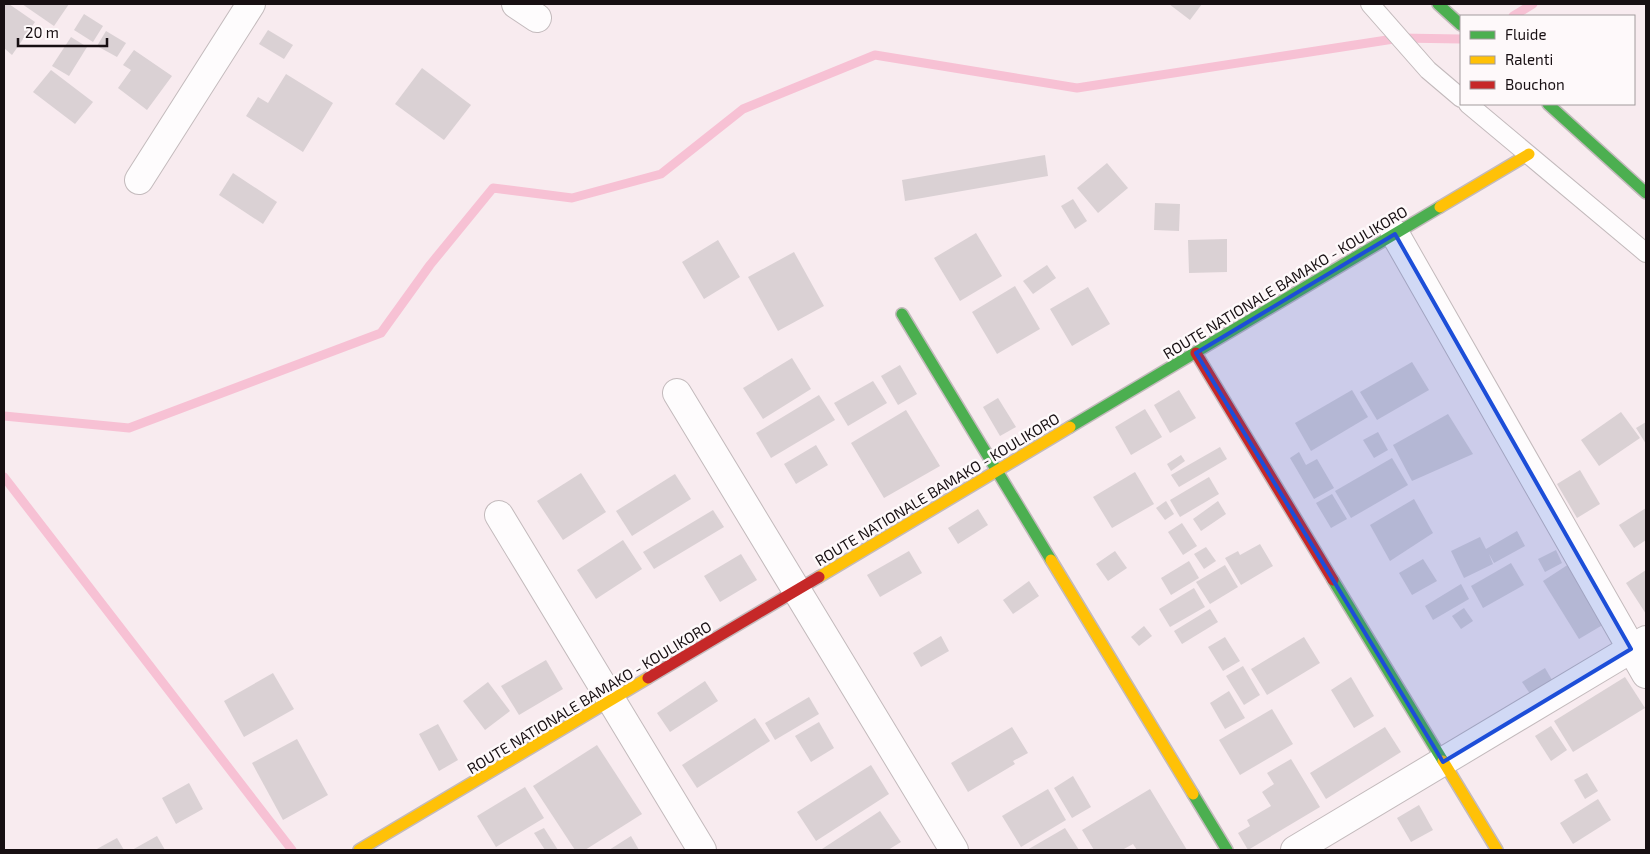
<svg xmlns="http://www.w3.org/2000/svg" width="1650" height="854" font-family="'Exo 2',sans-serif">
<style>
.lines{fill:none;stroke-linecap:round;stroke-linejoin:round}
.stream{stroke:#f7c1d4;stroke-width:9}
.building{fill:#dad1d4}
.lane-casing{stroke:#c3babc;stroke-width:20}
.street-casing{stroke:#c3babc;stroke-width:30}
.fast-casing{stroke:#c3babc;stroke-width:14}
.slow-casing{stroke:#c3babc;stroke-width:14}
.jam-casing{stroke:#c3babc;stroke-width:14}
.lane{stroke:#fefcfd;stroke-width:18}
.street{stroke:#fefcfd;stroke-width:28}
.fast{stroke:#4caf50;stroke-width:11}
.slow{stroke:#ffc107;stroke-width:11}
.jam{stroke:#c62828;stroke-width:11}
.marked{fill:#1d4ed8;fill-opacity:0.2;stroke:#1d4ed8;stroke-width:4;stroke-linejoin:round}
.labels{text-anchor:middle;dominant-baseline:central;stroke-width:5;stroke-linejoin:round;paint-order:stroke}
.street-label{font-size:15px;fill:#170f12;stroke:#fef9fa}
</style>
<rect width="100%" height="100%" fill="#f8ebef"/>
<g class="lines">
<g class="stream">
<path d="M1513,16L1533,4"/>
<path d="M4,416L129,428L381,333L430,265L493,188L572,198L661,174L743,109L875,55L1077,88L1400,38L1461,39"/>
<path d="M4,477L292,850"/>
</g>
</g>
<g class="building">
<path d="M4,4H9L35,22L12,55L4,48Z"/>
<path d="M22,4H69L54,26Z"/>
<path d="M1169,4H1202L1190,20Z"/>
<path d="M84,14L103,26L93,42L74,30Z"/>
<path d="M268,30L293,45L284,59L259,44Z"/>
<path d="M106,31L126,43L117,57L97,46Z"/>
<path d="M71,37L87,47L69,76L52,66Z"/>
<path d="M134,50L172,76L147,110L118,88L131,70L123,65Z"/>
<path d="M422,68L471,105L444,140L395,104Z"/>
<path d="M51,70L93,102L75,124L33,92Z"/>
<path d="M286,74L333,103L303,152L246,116L258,97L268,103Z"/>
<path d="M1045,155L1048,176L905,201L902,180Z"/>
<path d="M1107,163L1128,188L1098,213L1077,188Z"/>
<path d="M233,173L277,202L263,224L219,195Z"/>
<path d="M1073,199L1087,221L1075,229L1061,206Z"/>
<path d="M1155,203L1180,204L1179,231L1154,230Z"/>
<path d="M976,233L1002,276L960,301L934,258Z"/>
<path d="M1227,239V272L1189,273L1188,240Z"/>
<path d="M718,240L740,277L704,299L682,262Z"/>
<path d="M794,252L824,306L778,331L748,277Z"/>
<path d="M1047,265L1056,278L1033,294L1023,281Z"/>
<path d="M1015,286L1040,329L997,354L972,312Z"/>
<path d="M1088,287L1110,324L1072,346L1050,309Z"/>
<path d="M792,358L811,389L763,419L743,388Z"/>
<path d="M1412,362L1429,390L1377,420L1360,392Z"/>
<path d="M900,365L917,394L898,405L881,376Z"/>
<path d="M873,381L887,403L848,426L834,403Z"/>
<path d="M1179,390L1196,418L1170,433L1154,405Z"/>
<path d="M1352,390L1368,417L1311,451L1295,423Z"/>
<path d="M819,395L835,420L771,458L756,433Z"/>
<path d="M998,398L1016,427L1000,436L983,407Z"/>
<path d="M1145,409L1162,437L1131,455L1115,427Z"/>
<path d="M906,410L940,466L884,498L851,443Z"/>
<path d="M1621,412L1640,438L1599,466L1581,440Z"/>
<path d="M1448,414L1473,454L1412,481L1393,445Z"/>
<path d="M1646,422V444L1636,428Z"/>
<path d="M1378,432L1388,450L1374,458L1363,440Z"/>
<path d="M816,445L828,465L796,484L784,464Z"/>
<path d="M1220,447L1227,459L1179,487L1171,475Z"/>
<path d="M1299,452L1306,465L1317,459L1334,488L1314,499L1290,458Z"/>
<path d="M1181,455L1185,461L1171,471L1167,464Z"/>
<path d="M1392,458L1408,485L1351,518L1335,491Z"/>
<path d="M1580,470L1600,504L1577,518L1557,484Z"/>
<path d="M1135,472L1154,504L1112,528L1093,497Z"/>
<path d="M581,473L606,512L563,540L537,501Z"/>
<path d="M675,474L691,499L632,536L616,511Z"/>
<path d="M1209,477L1219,494L1180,517L1170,500Z"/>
<path d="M1332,494L1347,519L1331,528L1316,503Z"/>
<path d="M1414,499L1433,533L1390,561L1370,525Z"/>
<path d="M1166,501L1174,514L1165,520L1156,508Z"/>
<path d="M1218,501L1226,514L1201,531L1193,519Z"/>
<path d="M1646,508V540L1634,548L1619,525Z"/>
<path d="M978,509L988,525L958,544L948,528Z"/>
<path d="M713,510L724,527L654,569L643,552Z"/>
<path d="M1182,523L1197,546L1183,555L1168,532Z"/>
<path d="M1517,531L1525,546L1494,563L1489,554L1493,564L1464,578L1451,551L1480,537L1486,549Z"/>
<path d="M623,540L642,569L596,599L577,570Z"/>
<path d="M1260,544L1273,566L1241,585L1225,558L1238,551L1240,555Z"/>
<path d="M1206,547L1216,561L1204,569L1194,554Z"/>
<path d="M1556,550L1562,563L1545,572L1538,559Z"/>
<path d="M909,551L922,573L880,597L867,575Z"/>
<path d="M1115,551L1127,568L1108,581L1096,564Z"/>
<path d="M741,554L757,580L720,602L704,576Z"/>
<path d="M1423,559L1437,581L1412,595L1399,573Z"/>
<path d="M1189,561L1199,578L1171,595L1161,578Z"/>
<path d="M1511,563L1524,585L1483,608L1471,586Z"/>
<path d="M1569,564L1606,623L1579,639L1543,581Z"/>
<path d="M1225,565L1238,587L1210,604L1196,582Z"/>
<path d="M1646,570V614L1626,583Z"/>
<path d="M1029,581L1039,596L1013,614L1003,600Z"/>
<path d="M1461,584L1469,599L1433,620L1425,606Z"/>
<path d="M1194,588L1205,607L1170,627L1159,609Z"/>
<path d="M1464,608L1473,621L1461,629L1452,616Z"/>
<path d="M1210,609L1218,622L1182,644L1174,631Z"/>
<path d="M1144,626L1152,636L1139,646L1131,637Z"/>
<path d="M941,636L949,651L921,667L913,653Z"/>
<path d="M1225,637L1240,661L1223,671L1208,647Z"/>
<path d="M1304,637L1320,663L1267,695L1251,669Z"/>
<path d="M546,660L563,689L519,715L501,686Z"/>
<path d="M1243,666L1260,695L1244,705L1226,676Z"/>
<path d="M1545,668L1555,685L1533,698L1522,682Z"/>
<path d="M273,673L294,709L244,737L224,701Z"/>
<path d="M1351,677L1374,716L1354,728L1331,690Z"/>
<path d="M1625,677L1645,708L1573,752L1554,721Z"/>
<path d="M705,681L718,701L670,732L657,713Z"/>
<path d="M488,682L510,711L485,730L463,701Z"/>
<path d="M1229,691L1245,718L1225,729L1210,703Z"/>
<path d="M809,697L819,714L775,740L765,723Z"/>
<path d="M1272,709L1293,744L1240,775L1219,740Z"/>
<path d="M755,718L770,741L697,788L682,765Z"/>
<path d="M819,722L834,748L811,762L795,736Z"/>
<path d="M438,724L458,760L439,771L419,734Z"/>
<path d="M1551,726L1567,750L1551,761L1535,736Z"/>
<path d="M1012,727L1028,753L1013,761L1015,764L968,792L951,763Z"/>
<path d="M1385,727L1401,752L1326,799L1310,773Z"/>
<path d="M297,739L328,795L283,820L252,763Z"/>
<path d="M597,745L642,814L585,850H575L533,786Z"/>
<path d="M1291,759L1320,807L1248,850L1238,833L1250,826L1247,820L1271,806L1262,792L1274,784L1267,773Z"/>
<path d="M871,765L889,794L816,841L797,812Z"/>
<path d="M1587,773L1598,791L1585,799L1574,780Z"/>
<path d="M1073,776L1091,807L1072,818L1054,788Z"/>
<path d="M189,783L203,809L176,824L162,798Z"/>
<path d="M525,787L544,818L496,847L477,816Z"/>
<path d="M1048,789L1066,820L1021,847L1002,816Z"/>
<path d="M1150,789L1187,850H1137L1133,844L1122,850H1094L1082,830Z"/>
<path d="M1598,799L1611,820L1573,844L1560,823Z"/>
<path d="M1419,805L1433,830L1411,842L1397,818Z"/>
<path d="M880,811L901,842L888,850H823L822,849Z"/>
<path d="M544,828L558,850H545L534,833Z"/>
<path d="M1065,828L1079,850H1027Z"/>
<path d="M157,836L165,850H132Z"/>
<path d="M631,836L639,850H609Z"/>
<path d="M117,838L124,850H95Z"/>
</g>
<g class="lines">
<defs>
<g id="lane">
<path d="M1370,4L1428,70L1461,98"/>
<path d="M1468,104L1646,253"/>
</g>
<g id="street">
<path d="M516,4L537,18"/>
<path d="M139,180L251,4"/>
<path d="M1395,234L1646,674"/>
<path d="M677,393L954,850"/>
<path d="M499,515L702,850"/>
<path d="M1295,850L1646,640"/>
</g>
<g id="fast">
<path d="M1438,4L1461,25"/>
<path d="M1548,104L1646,193"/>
<path d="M902,314L1051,560"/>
<path d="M1070,427L1440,207"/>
<path d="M1333,580L1443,761"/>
<path d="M1193,794L1227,850"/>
</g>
<g id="slow">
<path d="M1440,207L1529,154"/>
<path d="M1051,560L1193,794"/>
<path d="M819,577L1070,427"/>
<path d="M1443,761L1497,850"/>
<path d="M359,850L648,678"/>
</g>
<g id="jam">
<path d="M1196,353L1333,580"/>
<path d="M648,678L819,577"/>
</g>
</defs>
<use href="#lane" class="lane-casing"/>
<use href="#street" class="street-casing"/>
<use href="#fast" class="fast-casing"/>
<use href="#slow" class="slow-casing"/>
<use href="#jam" class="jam-casing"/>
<use href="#lane" class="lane"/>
<use href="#street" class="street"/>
<use href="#fast" class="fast"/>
<use href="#slow" class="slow"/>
<use href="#jam" class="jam"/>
</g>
<path class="marked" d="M1395,234L1631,649L1443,762L1196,353Z"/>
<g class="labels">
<g class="street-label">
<text transform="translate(1285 282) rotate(-31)">ROUTE NATIONALE BAMAKO - KOULIKORO</text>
<text transform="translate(937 489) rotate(-31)">ROUTE NATIONALE BAMAKO - KOULIKORO</text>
<text transform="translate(589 697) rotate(-31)">ROUTE NATIONALE BAMAKO - KOULIKORO</text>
</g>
</g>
<rect width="1650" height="854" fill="none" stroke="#170f12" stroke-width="10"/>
<rect x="1460" y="15" width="175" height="90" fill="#fef9fa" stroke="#a29b9d"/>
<rect x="1470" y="31" width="25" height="8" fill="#4caf50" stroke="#a29b9d"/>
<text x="1505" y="40" font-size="15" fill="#170f12">Fluide</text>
<rect x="1470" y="56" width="25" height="8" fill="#ffc107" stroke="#a29b9d"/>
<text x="1505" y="65" font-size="15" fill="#170f12">Ralenti</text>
<rect x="1470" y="81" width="25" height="8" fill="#c62828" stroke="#a29b9d"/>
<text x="1505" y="90" font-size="15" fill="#170f12">Bouchon</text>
<path d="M18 38v8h89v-8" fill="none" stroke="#170f12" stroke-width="2.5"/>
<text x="25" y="38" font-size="15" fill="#170f12" stroke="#fef9fa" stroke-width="4" paint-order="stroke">20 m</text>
</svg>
